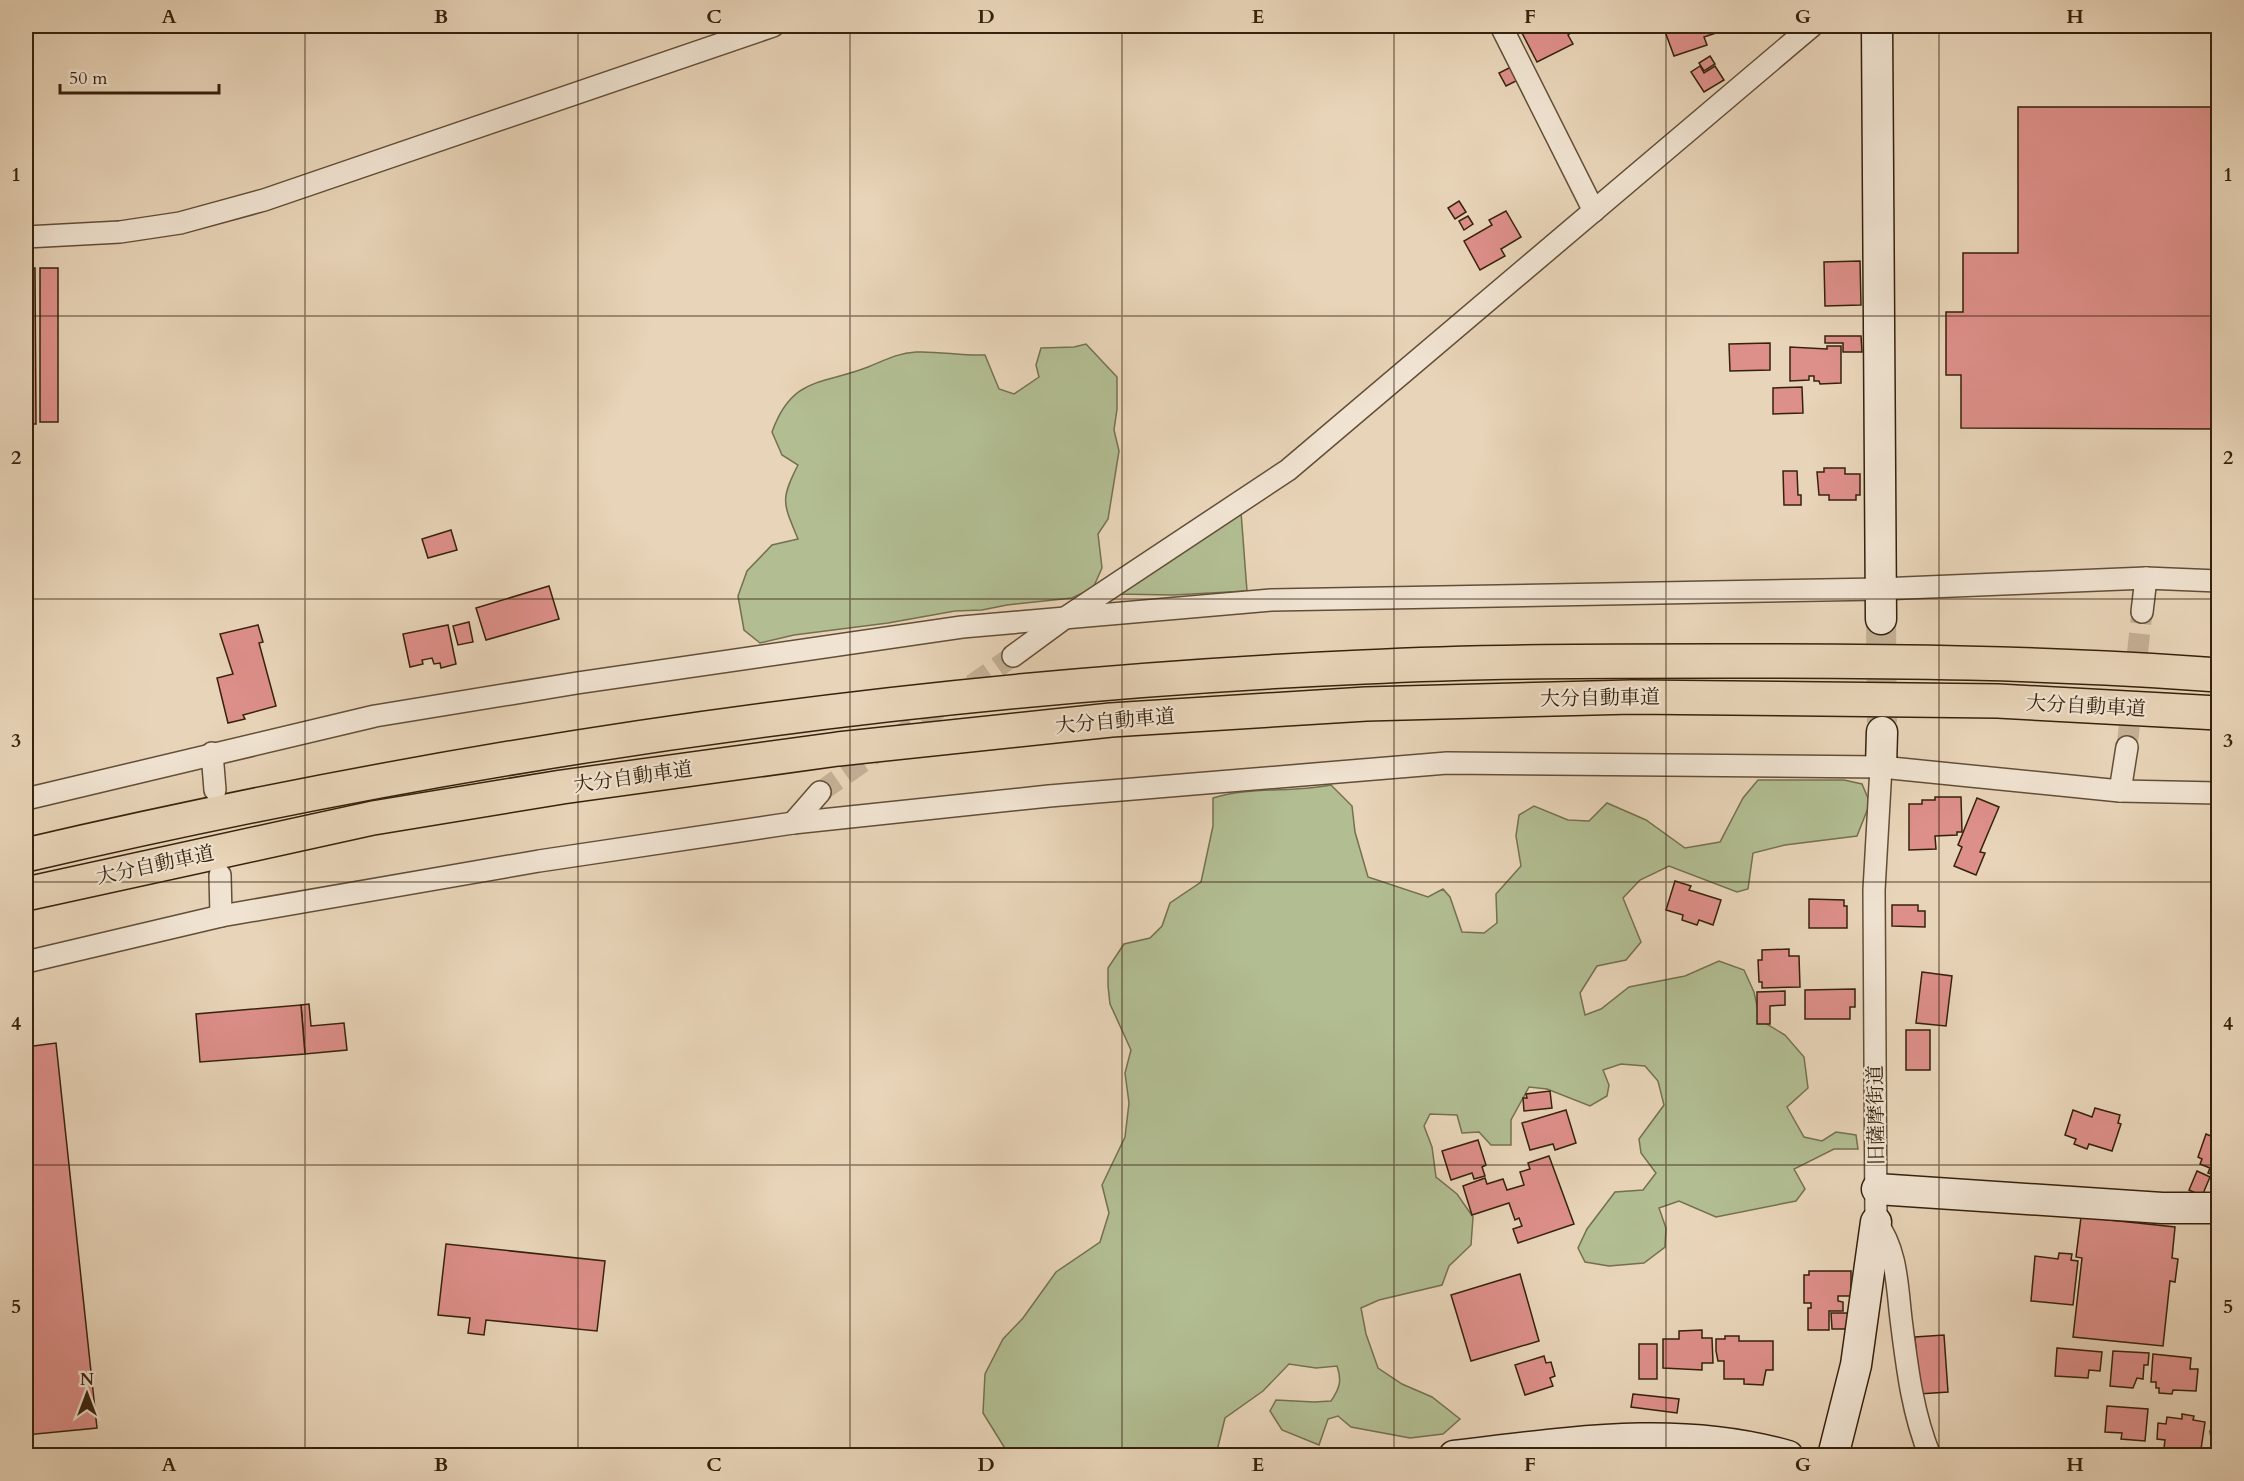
<svg xmlns="http://www.w3.org/2000/svg" width="2244" height="1481" font-family="Cardo,'Noto Serif JP',serif">
<style>
.green{fill:#b2bd92;stroke:#74704f;stroke-width:1.5}
.building{fill:#dd8f89;stroke:#36220c;stroke-width:1.5}
.lines{fill:none;stroke-linecap:round;stroke-linejoin:round}
.street-tunnel{stroke:#c4b096;stroke-width:21;stroke-dasharray:21 10;stroke-linecap:butt}
.secondary-tunnel{stroke:#c4b096;stroke-width:30;stroke-dasharray:30 15;stroke-linecap:butt}
.street-casing{stroke:#624e37;stroke-width:24}
.secondary-casing{stroke:#36220c;stroke-width:33}
.highway-casing{stroke:#36220c;stroke-width:36}
.street{stroke:#f0e3d1;stroke-width:21}
.secondary{stroke:#f0e3d1;stroke-width:30}
.highway{stroke:#e8d4b8;stroke-width:33}
.grid{fill:none;stroke:#36220c;stroke-width:1.5;stroke-opacity:0.55}
.labels{text-anchor:middle;dominant-baseline:central;stroke-width:4.5;stroke-linejoin:round;paint-order:stroke}
.street-label{font-size:20px;fill:#36220c;stroke:#f0e3d1}
.neatline{fill:none;stroke:#36220c;stroke-width:2}
.grid-label{font-size:20px;text-anchor:middle;font-weight:bold;fill:#36220c}
</style>
<rect width="100%" height="100%" fill="#e8d4b8"/>
<filter id="stains"><feTurbulence type="fractalNoise" baseFrequency=".00333" numOctaves="4"/><feColorMatrix values="0 0 0 0 .2 0 0 0 0 .09 0 0 0 0 .02 0 0 0 .5 -.17"/></filter>
<radialGradient id="worn" r=".72"><stop offset=".6" stop-color="#630" stop-opacity="0"/><stop offset="1" stop-color="#630" stop-opacity=".3"/></radialGradient>
<g class="green">
<path d="M1086,344L1117,377V409L1114,430L1119,451L1108,519L1098,534L1102,568L1093,588L1072,598L1007,605L982,610L955,611L888,623L794,635L760,643L744,630L738,596L747,571L772,545L798,539C783,503 780,500 798,465L782,455L772,432C792,376 822,385 868,367C885,360 898,353 916,352C939,351 962,356 985,355L999,389L1014,394L1039,377L1036,365L1041,348L1074,347Z"/>
<path d="M1241,512L1247,591L1173,595L1117,594Z"/>
<path d="M1758,780H1844L1862,784L1870,803L1857,836L1785,845L1753,853L1748,889L1737,892L1669,866L1640,880L1623,898L1641,942L1626,960L1597,966L1580,993L1585,1015L1601,1009L1629,987L1685,976L1719,961L1744,970L1754,992L1760,1020L1785,1035L1804,1057L1808,1088L1787,1107L1804,1137L1822,1141L1836,1132L1856,1135L1858,1149H1834L1794,1169L1805,1189L1796,1201L1716,1217L1679,1201L1659,1208L1666,1228L1665,1247L1644,1263L1609,1266L1585,1262L1578,1248L1587,1229L1615,1192L1643,1190L1656,1173L1641,1153L1639,1139L1664,1105L1658,1081L1645,1066L1621,1064L1603,1070L1609,1085L1607,1096L1590,1106L1547,1089L1529,1087L1511,1120V1145H1491L1479,1132L1462,1133L1457,1115L1430,1114L1424,1126L1432,1147L1436,1177L1457,1194L1473,1217L1471,1245L1449,1266L1442,1285L1379,1300L1361,1308L1366,1334L1378,1368L1402,1384L1432,1397L1460,1419L1443,1434L1410,1438L1351,1427L1338,1416L1328,1419L1319,1445L1282,1430L1270,1411L1276,1400L1314,1402L1331,1401C1340,1388 1342,1380 1337,1366L1316,1368L1289,1364L1263,1391L1225,1418L1216,1455H1009L983,1413L985,1374L1003,1339L1023,1318L1056,1272L1100,1242L1109,1213L1102,1185L1125,1137L1129,1103L1125,1073L1131,1050L1110,1004L1108,986V968L1124,944L1150,938L1162,926L1170,903L1201,882L1213,826V798C1250,786 1292,793 1331,785L1352,806L1355,832L1368,877L1428,897L1443,889L1450,897L1462,932L1484,933L1497,923L1496,894L1521,866L1516,836L1519,815L1534,806L1568,820L1589,821L1607,803L1646,820L1685,848L1720,842L1743,798Z"/>
</g>
<g class="building">
<path d="M1532,26H1572L1574,31L1568,35L1573,44L1537,62L1522,33Z"/>
<path d="M1663,26H1713L1716,33L1704,37L1707,45L1674,56Z"/>
<rect x="1906" y="26" width="45" height="3"/>
<path d="M1710,56L1715,64L1704,71L1699,63Z"/>
<path d="M1513,66L1520,79L1506,86L1499,73Z"/>
<path d="M1700,66L1704,73L1715,66L1724,80L1704,92L1691,72Z"/>
<path d="M2018,107H2218V429L1961,428V375H1946V312H1963V253H2018Z"/>
<path d="M1459,201L1466,212L1455,219L1448,208Z"/>
<path d="M1506,211L1521,237L1501,249L1505,256L1480,270L1464,241L1492,225L1489,220Z"/>
<path d="M1468,216L1473,224L1464,230L1459,221Z"/>
<path d="M1860,261L1861,305L1825,306L1824,262Z"/>
<path d="M26,268H35L36,424H26Z"/>
<rect x="40" y="268" width="18" height="154"/>
<path d="M1825,336H1861L1862,352H1843V343H1825Z"/>
<path d="M1770,343V370L1730,371L1729,344Z"/>
<path d="M1827,346H1841V383L1820,384L1819,381H1814V376H1809V380L1790,381V347L1827,349Z"/>
<path d="M1802,387L1803,413L1773,414V388Z"/>
<path d="M1824,468H1845V474H1860V495H1856V500H1829V495H1819L1817,472H1824Z"/>
<path d="M1783,471H1797L1798,495H1801V505H1784Z"/>
<path d="M451,530L457,550L428,558L422,539Z"/>
<path d="M549,586L559,619L486,640L476,608Z"/>
<path d="M469,622L473,642L458,645L453,626Z"/>
<path d="M258,625L263,642L259,643L276,706L243,715L245,719L228,723L217,678L233,674L220,634Z"/>
<path d="M448,625L456,664L441,668L440,663L434,664L432,658L422,660L423,664L410,667L403,634Z"/>
<path d="M1935,797H1961L1962,832H1957V835L1935,836L1936,849L1909,850V804H1922V800H1935Z"/>
<path d="M1977,798L1999,807L1980,852L1985,853L1976,875L1954,866L1962,847L1958,845Z"/>
<path d="M1675,881L1691,886L1689,890L1721,900L1713,925L1699,920L1697,925L1682,920L1683,915L1666,910Z"/>
<path d="M1809,899L1844,900V906H1847V928H1809Z"/>
<path d="M1892,905H1918V911H1925V927L1892,926Z"/>
<path d="M1789,949V956H1799L1800,987L1762,988V982H1759L1758,960H1762V950Z"/>
<path d="M1922,972L1952,976L1946,1026L1916,1023Z"/>
<path d="M1855,989V1007H1850V1019H1805V990Z"/>
<path d="M1785,991V1005L1770,1006V1024H1757V992Z"/>
<path d="M309,1004L311,1026L344,1023L347,1050L305,1054L301,1005Z"/>
<path d="M301,1005L305,1054L200,1062L196,1014Z"/>
<rect x="1906" y="1030" width="24" height="40"/>
<path d="M56,1043L97,1428L26,1435V1047Z"/>
<path d="M1550,1091L1552,1108L1524,1111L1523,1098H1527L1526,1094Z"/>
<path d="M2095,1108L2120,1115L2118,1123L2121,1124L2112,1151L2089,1144L2087,1149L2074,1144L2076,1139L2065,1135L2073,1110L2092,1117Z"/>
<path d="M1566,1110L1576,1143L1555,1150L1553,1144L1530,1150L1522,1123Z"/>
<path d="M2206,1134L2218,1139V1176L2208,1173L2210,1168L2200,1164L2202,1159L2198,1157Z"/>
<path d="M1478,1140L1486,1165L1482,1167L1485,1176L1474,1179L1472,1173L1451,1180L1442,1151Z"/>
<path d="M1549,1156L1574,1224L1518,1243L1513,1229L1522,1226L1519,1218L1515,1220L1509,1203L1472,1215L1463,1186L1485,1178L1487,1184L1503,1179L1507,1190L1524,1185L1520,1172L1530,1169L1528,1163Z"/>
<path d="M2197,1171L2210,1177L2202,1196L2189,1190Z"/>
<path d="M2081,1217L2175,1227L2172,1258L2178,1259L2175,1282L2170,1281L2163,1346L2073,1337L2082,1258L2076,1257Z"/>
<path d="M446,1244L605,1261L597,1331L486,1320L484,1335L468,1333L470,1318L438,1315Z"/>
<path d="M2059,1253L2072,1254L2071,1260L2078,1261L2073,1305L2031,1301L2035,1256L2058,1259Z"/>
<path d="M1809,1271H1851V1296H1838V1301L1843,1302V1311H1829V1330H1808V1308H1811V1303H1804V1275H1809Z"/>
<path d="M1520,1274L1539,1341L1471,1361L1451,1295Z"/>
<path d="M1831,1313H1851V1329H1832Z"/>
<path d="M1702,1330V1338H1712L1713,1363H1702V1370L1663,1368V1339H1679V1331Z"/>
<path d="M1944,1335L1948,1392L1919,1394L1915,1337Z"/>
<path d="M1725,1336H1739V1341H1773V1370H1766L1763,1385L1744,1384V1379H1724V1361H1718L1716,1351V1339H1725Z"/>
<rect x="1639" y="1344" width="18" height="35"/>
<path d="M2057,1348L2102,1352L2100,1371L2089,1370L2088,1378L2055,1376Z"/>
<path d="M2113,1351L2149,1353L2148,1365H2144L2143,1379L2137,1378L2133,1388L2110,1386Z"/>
<path d="M2153,1354L2191,1358L2190,1369H2198L2196,1391L2173,1390L2172,1394L2159,1393V1388H2156V1382H2151Z"/>
<path d="M1544,1356L1546,1363L1551,1362L1555,1376L1550,1378L1553,1386L1525,1395L1515,1365Z"/>
<path d="M1633,1394L1679,1399L1677,1413L1631,1407Z"/>
<path d="M2107,1406L2148,1409L2145,1441L2121,1439L2122,1433L2105,1432Z"/>
<path d="M2182,1414L2194,1416L2193,1420L2205,1422L2200,1456L2178,1453V1449L2164,1448L2165,1440L2157,1439L2158,1423L2166,1424L2167,1417L2182,1419Z"/>
<path d="M2218,1430V1453L2213,1454L2210,1431Z"/>
</g>
<g class="lines">
<g class="street-tunnel">
<path d="M2127,747L2142,612"/>
<path d="M820,792L1013,656"/>
</g>
<path class="secondary-tunnel" d="M1881,619L1882,723"/>
<defs>
<g id="street">
<path d="M1501,26L1594,211"/>
<path d="M26,237L120,232L180,223L264,200L773,26"/>
<path d="M2142,612L2146,578"/>
<path d="M1013,656L1062,620L1288,470L1812,26"/>
<path d="M212,753L215,790"/>
<path d="M1881,767L1874,890L1876,1222C1897,1250 1897,1285 1901,1319C1907,1366 1912,1412 1930,1456"/>
<path d="M2120,791L2127,747"/>
<path d="M26,799L375,716L577,683L962,627L1271,600L1880,589L2146,578L2218,581"/>
<path d="M793,823L820,792"/>
<path d="M220,875L221,916"/>
<path d="M26,962L221,916L539,861L793,823L1049,796L1447,763L1881,767L2120,791L2218,793"/>
</g>
<g id="secondary">
<path d="M1877,26L1881,619"/>
<path d="M1881,767L1882,732"/>
<path d="M1877,1189L2162,1208H2218"/>
<path d="M1454,1456C1567,1443 1676,1424 1788,1456"/>
<path d="M1833,1456L1856,1365L1876,1222"/>
</g>
<g id="highway">
<path d="M26,855C464,753 914,687 1364,667C1482,661 1601,661 1719,661C1886,661 2052,662 2218,675"/>
<path d="M26,894L373,818L562,787L838,749L1111,720L1366,704L1632,697L1998,701L2218,713"/>
</g>
</defs>
<use href="#street" class="street-casing"/>
<use href="#secondary" class="secondary-casing"/>
<use href="#highway" class="highway-casing"/>
<use href="#street" class="street"/>
<use href="#secondary" class="secondary"/>
<use href="#highway" class="highway"/>
</g>
<path class="grid" d="M305,26V1456M578,26V1456M850,26V1456M1122,26V1456M1394,26V1456M1666,26V1456M1939,26V1456M26,316H2218M26,599H2218M26,882H2218M26,1165H2218"/>
<g class="labels">
<g class="street-label">
<text transform="translate(1600 698) rotate(-1)">大分自動車道</text>
<text transform="translate(2086 706) rotate(3)">大分自動車道</text>
<text transform="translate(1115 721) rotate(-5)">大分自動車道</text>
<text transform="translate(633 777) rotate(-8)">大分自動車道</text>
<text transform="translate(155 865) rotate(-12)">大分自動車道</text>
<text transform="translate(1876 1115) rotate(-91)">旧薩摩街道</text>
</g>
</g>
<rect width="2244" height="1481" fill="none" stroke="#e8d4b8" stroke-width="66"/>
<g transform="translate(87 1394)" stroke="#f0e3d1" stroke-width="4.5" paint-order="stroke">
<path d="M0-4.5L10 22L0 15L-10 22Z" fill="#36220c"/>
<text y="-9" font-size="16" font-weight="bold" text-anchor="middle" fill="#36220c">N</text>
</g>
<path d="M60 84v9h159v-9" fill="none" stroke="#36220c" stroke-width="3"/>
<text x="69" y="84" font-size="18" fill="#36220c" stroke="#f0e3d1" stroke-width="4.5" paint-order="stroke">50 m</text>
<rect x="33" y="33" width="2178" height="1415" class="neatline"/>
<g class="grid-label">
<text x="169" y="23">A</text>
<text x="441" y="23">B</text>
<text x="714" y="23">C</text>
<text x="986" y="23">D</text>
<text x="1258" y="23">E</text>
<text x="1530" y="23">F</text>
<text x="1803" y="23">G</text>
<text x="2075" y="23">H</text>
<text x="16" y="181">1</text>
<text x="2228" y="181">1</text>
<text x="16" y="464">2</text>
<text x="2228" y="464">2</text>
<text x="16" y="747">3</text>
<text x="2228" y="747">3</text>
<text x="16" y="1030">4</text>
<text x="2228" y="1030">4</text>
<text x="16" y="1313">5</text>
<text x="2228" y="1313">5</text>
<text x="169" y="1471">A</text>
<text x="441" y="1471">B</text>
<text x="714" y="1471">C</text>
<text x="986" y="1471">D</text>
<text x="1258" y="1471">E</text>
<text x="1530" y="1471">F</text>
<text x="1803" y="1471">G</text>
<text x="2075" y="1471">H</text>
</g>
<rect width="100%" height="100%" filter="url(#stains)"/>
<rect width="100%" height="100%" fill="url(#worn)"/>
</svg>
